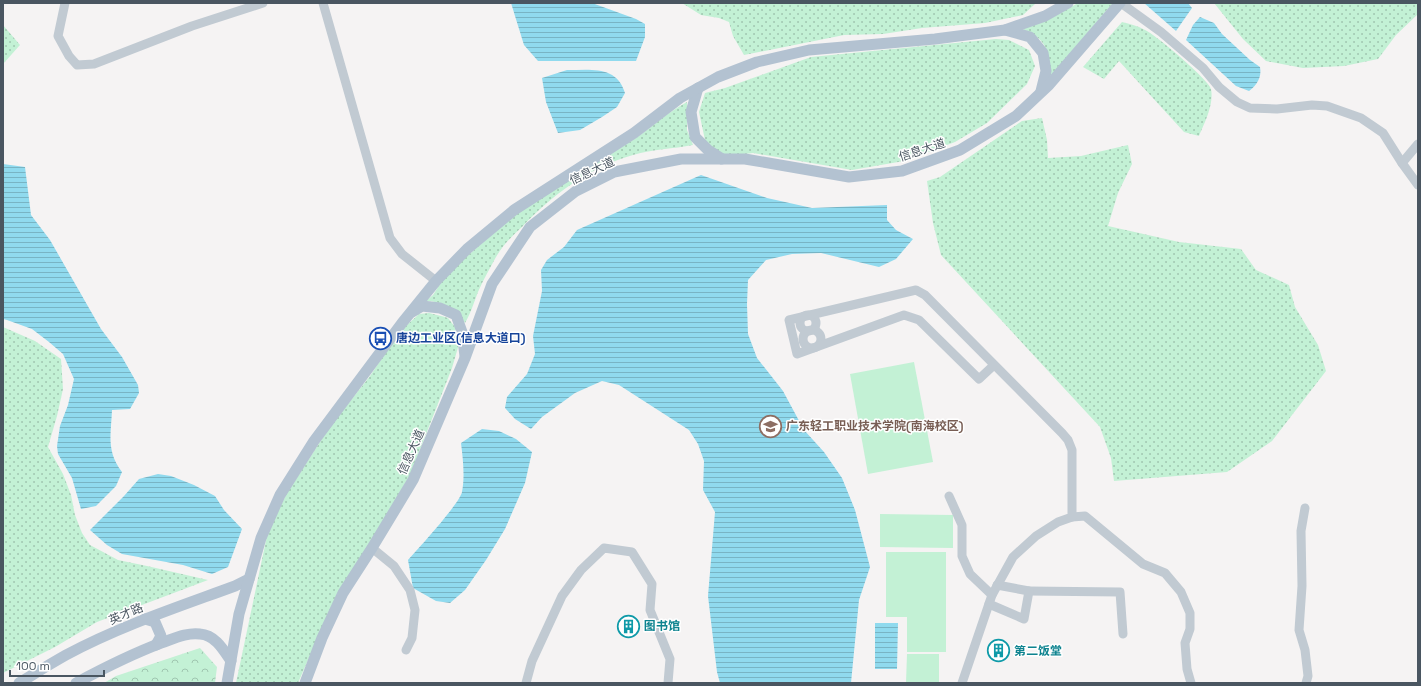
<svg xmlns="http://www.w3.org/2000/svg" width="1421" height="686" font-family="'Space Grotesk','Noto Sans SC',sans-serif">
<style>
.grass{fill:url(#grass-dots)}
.forest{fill:url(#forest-crowns)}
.garden{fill:#c3f1d5}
.water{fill:url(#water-rules)}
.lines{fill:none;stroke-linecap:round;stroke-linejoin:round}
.minor{stroke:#c1cad2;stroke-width:9}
.major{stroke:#b3c2d1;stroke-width:11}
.labels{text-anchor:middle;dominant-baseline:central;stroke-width:3;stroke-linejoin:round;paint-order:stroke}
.street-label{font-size:12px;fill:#4a5661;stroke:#fff}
.transit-label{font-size:12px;font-weight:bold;fill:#164399;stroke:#fff;text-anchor:start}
.education-label{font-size:12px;font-weight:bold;fill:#785e54;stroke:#fff;text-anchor:start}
.culture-label{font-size:12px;font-weight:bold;fill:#0d838f;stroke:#fff;text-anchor:start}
</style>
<defs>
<pattern id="grass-dots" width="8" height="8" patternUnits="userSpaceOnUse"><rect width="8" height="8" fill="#c3f1d5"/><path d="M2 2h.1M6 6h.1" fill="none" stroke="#a0c6b0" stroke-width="1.8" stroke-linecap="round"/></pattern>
<pattern id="forest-crowns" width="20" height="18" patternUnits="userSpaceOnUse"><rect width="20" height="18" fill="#c3f1d5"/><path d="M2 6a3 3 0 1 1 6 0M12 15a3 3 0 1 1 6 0" fill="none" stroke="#a0c6b0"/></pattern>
<pattern id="water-rules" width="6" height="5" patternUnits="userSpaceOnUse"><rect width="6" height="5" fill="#90daee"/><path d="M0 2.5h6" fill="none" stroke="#78b4c4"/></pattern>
</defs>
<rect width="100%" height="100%" fill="#f5f3f3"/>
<g class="grass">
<path d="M682,3H1034L1035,4L1023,15L985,23L922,28L883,34L844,35L744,55L733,36L729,22L719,18L701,15Z"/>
<path d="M1078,3L1112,4L1050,77C1048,51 1049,40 1022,29L1051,18Z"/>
<path d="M1214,3H1418V14L1396,35L1378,59L1344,66L1303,68L1266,61L1243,39Z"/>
<path d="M1122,22C1130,24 1138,26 1145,30C1155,34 1210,81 1211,89C1214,104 1205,122 1199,136L1184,132L1119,61L1104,79L1083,67Z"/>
<path d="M3,25L20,45L3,64Z"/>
<path d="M996,39L1009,40L1029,50L1035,66L1027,84L987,123L955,142L904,161L852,170L753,153L720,157L705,140L699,112L705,93L725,88L811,57Z"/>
<path d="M687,102V130L693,145C673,149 653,149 633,155C590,167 552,195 522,227C512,236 503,245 496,257C490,268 483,280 478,292C474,302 471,313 465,323C457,309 441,301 426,301L433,295L442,281L458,264L518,212L636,138C653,126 668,112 687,102Z"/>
<path d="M1042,118L1047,140L1048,158L1081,156L1128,145L1132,164L1118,193L1108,226L1179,242L1241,249L1256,270L1289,285L1295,307L1318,345L1326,371L1272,441L1227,472L1114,481L1111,458L1100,427L941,255L933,223L927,181L940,177L1022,121Z"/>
<path d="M429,313L445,317L448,318L455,327L459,344L452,368L410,475L327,616L298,683H236L268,531L287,493L329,428L370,376L388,349L407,325L419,314Z"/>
<path d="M3,327L35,341L61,359L63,389L57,416L48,447L63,474L71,495L75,515L82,533L90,545L118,560L147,566L208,580L97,622L55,647L3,673Z"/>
</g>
<path class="forest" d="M200,648L217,667L215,683H104L116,676Z"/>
<g class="garden">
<path d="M914,362L933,462L868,474L850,374Z"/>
<path d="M880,514L953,515V548L880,547Z"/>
<path d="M886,552H946V652H907V617H886Z"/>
<path d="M907,654H939V683H906Z"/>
</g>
<g class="water">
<path d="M511,3H592L636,19L645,24V37L636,61H538L524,45Z"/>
<path d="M1144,3H1188L1192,8L1176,31Z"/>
<path d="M1200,17L1214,23L1222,34L1250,60L1260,67C1262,77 1257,85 1249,91L1236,86L1186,40L1193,25Z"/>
<path d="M567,70C590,70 617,65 625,93L617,107L602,117L580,130L558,133L546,102L542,78Z"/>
<path d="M3,164L25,167L31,215L50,240L101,329L122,357L138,385L139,393L130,409L112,410C111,435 106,451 122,472L116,486L96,506L81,509L72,478L58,454L57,446L60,426L68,405L74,379L63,354L49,342L32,329L7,320L3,319Z"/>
<path d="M701,175L767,198L812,208L887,205V220L896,230L913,239L896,259L879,267L821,253L792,254L766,260L748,280L747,304L748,334L757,358L783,391L804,430L824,452L842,478L855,510L870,567L859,600L851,683H720L717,672L708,596L715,512L703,490L704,461L698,444L689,430L619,385L602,381L575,393L542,417L531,429L515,419L505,408L507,397L527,374L535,354L533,336L542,291L541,270L547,260L564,247L577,230Z"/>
<path d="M482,429L499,431L516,439L532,452L525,483L505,529L486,560L465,590L450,603L436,601L413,588L408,560C418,549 460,503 462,492C465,477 463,459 461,443Z"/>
<path d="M158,474L171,476L194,485L215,496L224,510L242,529L228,567L212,574L183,565L122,554L107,545L90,530L124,496L139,479Z"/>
<path d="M875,623H898L897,669H875Z"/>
</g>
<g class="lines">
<g class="minor">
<path d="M65,3L58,36L69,56L77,65L94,64L192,26L263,3"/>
<path d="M323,3L390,238L402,254L436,281"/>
<path d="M1121,3L1161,32L1203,68L1219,87L1237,102L1250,108L1277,109L1312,105L1327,106L1361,118L1383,133L1402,163L1418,185"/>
<path d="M1402,163L1418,144"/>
<circle cx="808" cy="323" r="8"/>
<circle cx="812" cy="339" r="9"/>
<path d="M949,496L962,525V556L970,574L992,595"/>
<path d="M1305,508L1301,531L1302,586L1299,630L1305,650L1308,676L1306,683"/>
<path d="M1072,517L1085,516L1143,564L1165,573L1181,592L1190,613V629L1185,643L1187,669L1191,683"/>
<path d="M372,548L394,566L410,590L415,610L412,638L406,650"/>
<path d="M1029,591L1120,592L1123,634"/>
<path d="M989,604L1024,619L1029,591L997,585"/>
<path d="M526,683L532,661L562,596L581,570L604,548L632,552L652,584L650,610L670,659L668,683"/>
<path d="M962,683L992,595L1013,557L1036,536L1058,522L1072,517V450L1068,440L1062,433L925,295L916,290L789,320L797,354L904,315L919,320L979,379L994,365"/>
</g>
<g class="major">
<path d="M1005,30L1030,37L1043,53L1046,71L1041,91"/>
<path d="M698,88L691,112L695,137L708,150L722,159"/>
<path d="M412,312L422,306L440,308L456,315L462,332L465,356"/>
<path d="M145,619L155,622L161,636L156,645"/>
<path d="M19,683C34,674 50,664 66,655C120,626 178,607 235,586L249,579"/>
<path d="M76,683C104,668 132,654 161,643C173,639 187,632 200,634C215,635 223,649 231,661"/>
<path d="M227,683L239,614L261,538L280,495L314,441L402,323L436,281L467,249L514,210L634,133L680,98L718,77L757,62L809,50L935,39L1005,30L1045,16L1068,3"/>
<path d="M305,683L322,638L343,593L372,548L413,480L465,358L492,284L530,227L576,191L614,172L681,159H745L849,177L902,171L960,150L1016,116L1049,85L1120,3"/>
</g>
</g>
<defs>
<symbol id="bus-ring" viewBox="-11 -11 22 22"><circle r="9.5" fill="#fff" stroke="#1a4fb4" stroke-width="1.5"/><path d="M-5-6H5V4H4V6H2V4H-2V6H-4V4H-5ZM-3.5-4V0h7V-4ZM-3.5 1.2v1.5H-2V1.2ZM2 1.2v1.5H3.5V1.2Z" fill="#1a4fb4"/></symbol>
<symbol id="university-ring" viewBox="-11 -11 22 22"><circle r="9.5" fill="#fff" stroke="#8d6e63" stroke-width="1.5"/><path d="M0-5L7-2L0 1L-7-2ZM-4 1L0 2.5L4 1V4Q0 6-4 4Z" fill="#8d6e63"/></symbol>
<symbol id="building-ring" viewBox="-11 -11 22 22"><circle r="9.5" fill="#fff" stroke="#0f9aa8" stroke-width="1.5"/><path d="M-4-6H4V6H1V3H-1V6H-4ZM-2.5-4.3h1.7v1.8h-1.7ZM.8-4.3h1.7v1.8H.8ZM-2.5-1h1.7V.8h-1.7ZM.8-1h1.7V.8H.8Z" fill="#0f9aa8"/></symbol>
</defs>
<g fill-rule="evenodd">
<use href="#bus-ring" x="368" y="326" width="25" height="25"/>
<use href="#university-ring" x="758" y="414" width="25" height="25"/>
<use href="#building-ring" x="616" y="614" width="25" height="25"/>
<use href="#building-ring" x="986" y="638" width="25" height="25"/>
</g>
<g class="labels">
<g class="street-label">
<text transform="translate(922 150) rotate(-18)">信息大道</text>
<text transform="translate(592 171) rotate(-25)">信息大道</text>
<text transform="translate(411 452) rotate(-66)">信息大道</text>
<text transform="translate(126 614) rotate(-23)">英才路</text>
</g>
<g class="transit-label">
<text x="396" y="338">唐边工业区(信息大道口)</text>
</g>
<g class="education-label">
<text x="786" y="426">广东轻工职业技术学院(南海校区)</text>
</g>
<g class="culture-label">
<text x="644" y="626">图书馆</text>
<text x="1014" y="651">第二饭堂</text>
</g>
</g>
<rect width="1421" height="686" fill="none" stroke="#4a5661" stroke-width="8"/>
<path d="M10 670v6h94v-6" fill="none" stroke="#4a5661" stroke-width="2"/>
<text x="16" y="670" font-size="12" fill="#4a5661" stroke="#ffffff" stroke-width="3" paint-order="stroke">100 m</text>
</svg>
